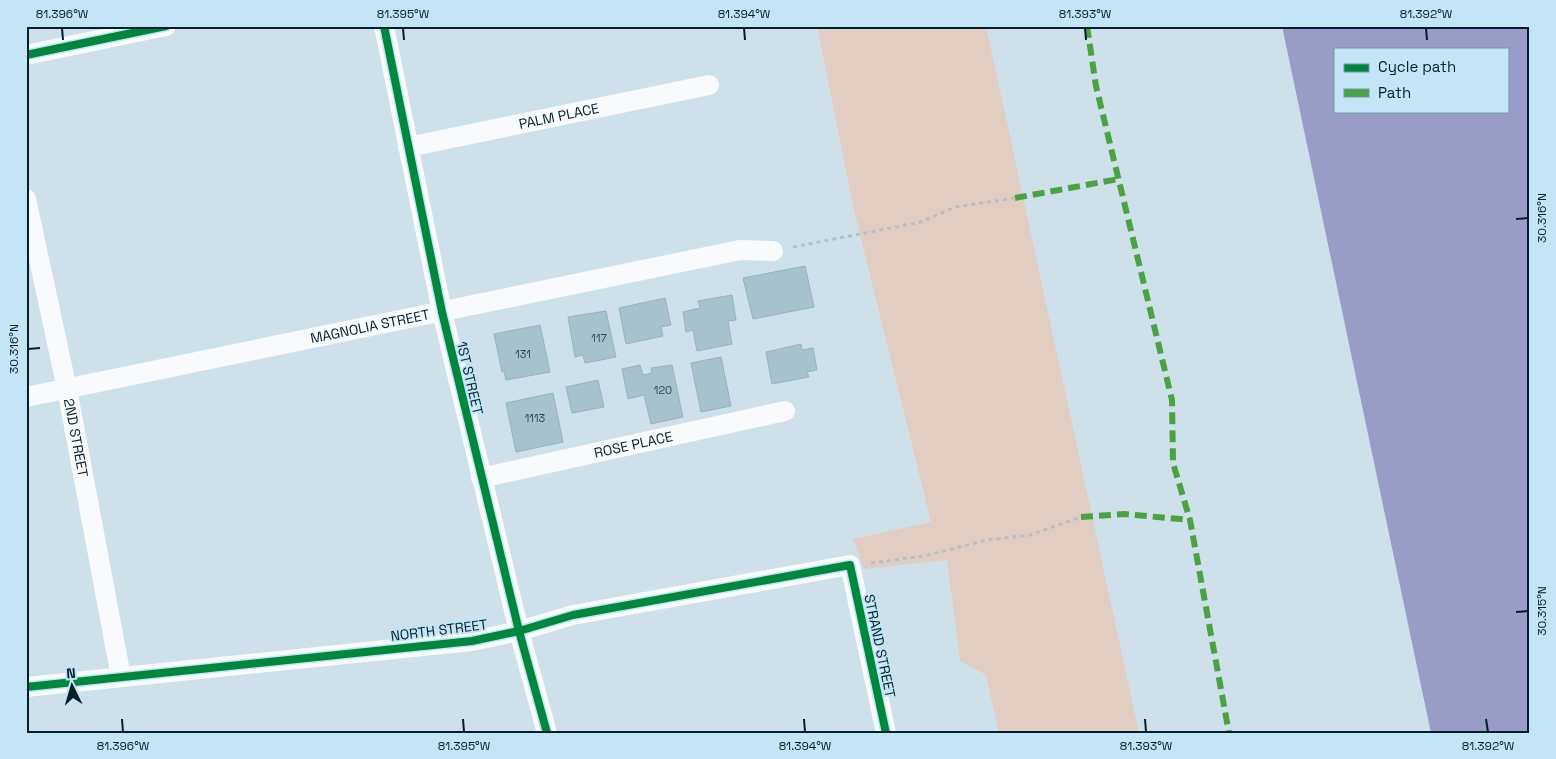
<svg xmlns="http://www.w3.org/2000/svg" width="1556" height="759" font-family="'Space Grotesk',sans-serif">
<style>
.green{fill:#e2cdc2}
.water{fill:#9a9cc8;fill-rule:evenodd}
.building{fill:#a8c2cd;stroke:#96b2bc}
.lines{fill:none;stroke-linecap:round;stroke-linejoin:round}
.path{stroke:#b6c0c4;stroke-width:3;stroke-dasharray:4 4;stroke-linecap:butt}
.street{stroke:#f8fafc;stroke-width:20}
.quiet{stroke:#4ba243;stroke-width:6;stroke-dasharray:12 6;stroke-linecap:butt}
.cycleway-casing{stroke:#c3e5f5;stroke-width:11}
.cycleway{stroke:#00873e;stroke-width:8}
.ticks{fill:none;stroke:#02202c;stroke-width:2}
.labels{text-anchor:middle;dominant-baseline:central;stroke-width:4;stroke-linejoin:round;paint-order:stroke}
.number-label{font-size:11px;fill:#2c4854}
.street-label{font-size:14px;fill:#02202c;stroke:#c3e5f5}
.neatline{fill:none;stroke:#02202c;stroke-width:2}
.ticks-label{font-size:12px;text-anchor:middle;fill:#02202c}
</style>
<rect width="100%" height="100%" fill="#cee1ea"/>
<path class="green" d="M817,26H986L1139,733H999L986,675L960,661L947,560L864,569L853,539L931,522L853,206Z"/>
<path class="water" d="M1282,26H1530V733H1431ZM1335,49H1507V111H1335Z"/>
<g class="building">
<path d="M805,266L814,307L753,319L743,278Z"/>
<path d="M732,295L736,320L728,321L732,344L697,351L693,330L686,332L683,312L700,308L698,301Z"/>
<path d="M665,298L671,325L661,327L663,336L626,344L619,308Z"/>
<path d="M606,311L616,357L585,363L583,355L575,357L568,317Z"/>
<path d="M540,325L550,372L506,380L504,371L502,372L494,334Z"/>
<path d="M801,344L802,350L813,348L817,370L807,372L809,377L772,384L766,352Z"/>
<path d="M721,357L731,406L701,412L691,363Z"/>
<path d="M640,365L643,375L652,373L651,368L672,365L683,417L651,424L644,395L628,399L622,369Z"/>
<path d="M598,380L604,407L572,413L566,387Z"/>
<path d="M553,393L563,442L516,452L506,403Z"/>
</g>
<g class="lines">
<g class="path">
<path d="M793,247L921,222L955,207L1015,198"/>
<path d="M871,563L924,556L987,540L1030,535L1081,517"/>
</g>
<g class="street">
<path d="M384,26L442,312L519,631L547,733"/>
<path d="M26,55L166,26"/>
<path id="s1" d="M408,147L709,85"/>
<path id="s2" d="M26,199L67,389L121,677"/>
<path id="s3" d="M26,397L740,250L773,251"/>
<path id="s4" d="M481,478L785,411"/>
<path d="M26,687L472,641L519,631L573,615L850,565L886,733"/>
</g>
<g class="quiet">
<path d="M1087,26L1096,86L1172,400L1173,463L1190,520L1229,733"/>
<path d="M1015,198L1119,179"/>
<path d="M1081,517L1124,514L1190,520"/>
</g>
<defs>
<g id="cycleway">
<path d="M384,26L442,312L519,631L547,733"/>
<path d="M26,55L166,26"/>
<path d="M26,687L472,641L519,631L573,615L850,565L886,733"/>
</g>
</defs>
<use href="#cycleway" class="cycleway-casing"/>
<use href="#cycleway" class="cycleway"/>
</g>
<path class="ticks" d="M62,28L63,40M403,28L404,40M744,28L745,40M1085,28L1086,40M1426,28L1427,40M1516,219L1528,218M28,349L40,348M1516,612L1528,611M122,719L123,732M463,719L464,732M804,719L805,732M1145,719L1146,732M1486,719L1488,732"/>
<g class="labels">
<g class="number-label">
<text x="599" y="338">117</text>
<text x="523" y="354">131</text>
<text x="663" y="390">120</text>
<text x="535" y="418">1113</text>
</g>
<g class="street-label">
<text stroke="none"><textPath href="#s1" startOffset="154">PALM PLACE</textPath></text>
<text stroke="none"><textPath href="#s3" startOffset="351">MAGNOLIA STREET</textPath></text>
<text transform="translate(470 378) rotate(77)">1ST STREET</text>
<text stroke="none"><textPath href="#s2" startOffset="244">2ND STREET</textPath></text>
<text stroke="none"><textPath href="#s4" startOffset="156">ROSE PLACE</textPath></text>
<text transform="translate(439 630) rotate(-7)">NORTH STREET</text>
<text transform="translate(880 646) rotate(78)">STRAND STREET</text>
</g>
</g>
<rect width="1556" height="759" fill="none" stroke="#c3e5f5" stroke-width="55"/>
<rect x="1334" y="48" width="175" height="65" fill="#c3e5f5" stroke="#7696a5"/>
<rect x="1344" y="64" width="25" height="8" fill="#00873e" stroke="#7696a5"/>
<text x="1378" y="72" font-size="15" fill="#02202c">Cycle path</text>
<rect x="1344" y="89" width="25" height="8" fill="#4ba243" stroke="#7696a5"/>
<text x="1378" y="98" font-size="15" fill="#02202c">Path</text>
<g transform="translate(72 686) rotate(355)" stroke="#c3e5f5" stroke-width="4" paint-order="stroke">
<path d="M0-4L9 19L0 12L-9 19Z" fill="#02202c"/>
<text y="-8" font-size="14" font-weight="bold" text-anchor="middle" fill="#02202c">N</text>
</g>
<rect x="28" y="28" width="1500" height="704" class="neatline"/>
<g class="ticks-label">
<text x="62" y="18">81.396°W</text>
<text x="403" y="18">81.395°W</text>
<text x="744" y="18">81.394°W</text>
<text x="1085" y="18">81.393°W</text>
<text x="1426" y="18">81.392°W</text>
<text transform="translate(1542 218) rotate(-90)" y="4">30.316°N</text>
<text transform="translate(14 349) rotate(-90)" y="4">30.316°N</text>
<text transform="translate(1542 611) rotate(-90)" y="4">30.315°N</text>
<text x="123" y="750">81.396°W</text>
<text x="464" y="750">81.395°W</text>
<text x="805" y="750">81.394°W</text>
<text x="1146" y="750">81.393°W</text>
<text x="1488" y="750">81.392°W</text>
</g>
</svg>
